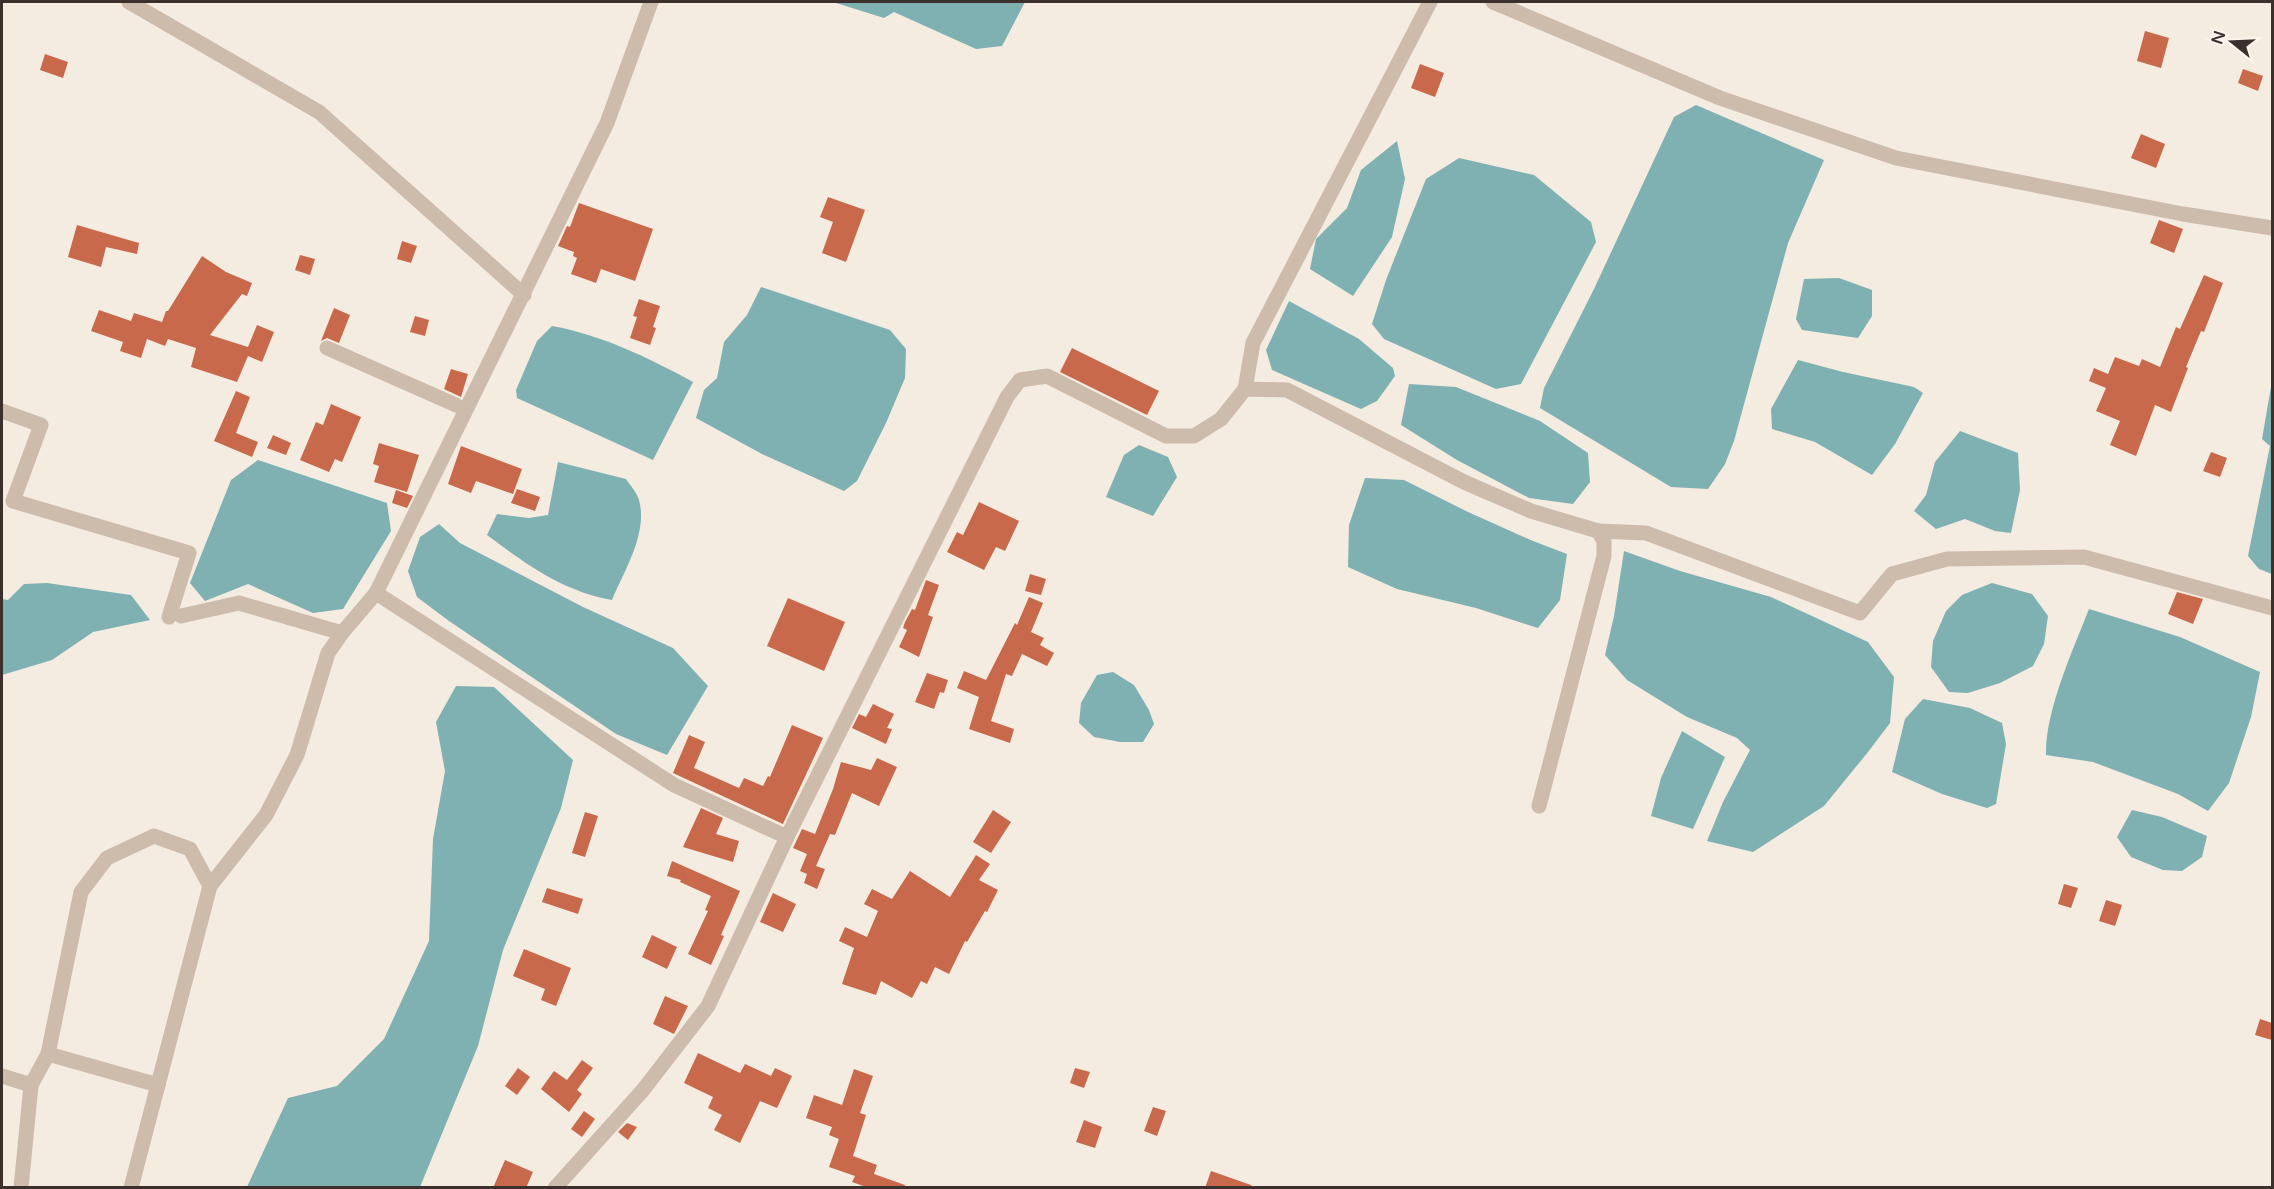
<svg xmlns="http://www.w3.org/2000/svg" width="2274" height="1189" font-family="'Varela Round',sans-serif">
<style>
.water{fill:#7fb0b2}
.building{fill:#c8694b}
.lines{fill:none;stroke-linecap:round;stroke-linejoin:round}
.minor{stroke:#cdbbac;stroke-width:15}
</style>
<rect width="100%" height="100%" fill="#f4ebe1"/>
<g class="water">
<path d="M833,2H832H1025L1002,46L976,49L894,12L884,18Z"/>
<path d="M1696,105L1824,160L1788,243L1734,441L1725,464L1708,489L1671,487L1540,408L1544,388L1594,289L1674,117Z"/>
<path d="M1397,141L1405,179L1392,237L1353,296L1310,269L1316,239L1347,208L1361,170Z"/>
<path d="M1459,158L1534,175L1591,222L1596,242L1521,384L1496,389L1384,339L1372,324L1386,280L1426,179Z"/>
<path d="M1839,278L1872,290V316L1858,338L1802,330L1796,319L1804,279Z"/>
<path d="M761,287L890,330L906,349L905,378L886,423L857,481L844,491L762,454L696,418L704,390L717,378L724,342L747,315Z"/>
<path d="M1289,301L1359,339L1393,368L1395,376L1377,401L1361,409L1272,370L1266,350Z"/>
<path d="M552,326C602,335 649,358 693,382L653,460L517,398L516,390L537,341Z"/>
<path d="M1798,360L1843,372L1914,387L1923,393L1895,444L1872,475L1815,442L1772,429L1771,409Z"/>
<path d="M2272,381V574L2259,569L2248,556L2270,446L2262,439Z"/>
<path d="M1409,384L1456,387L1540,421L1588,453L1590,482L1573,504L1529,498L1457,460L1401,425Z"/>
<path d="M1960,431L2018,453L2020,490L2011,533L1995,531L1965,519L1936,529L1914,511L1926,495L1935,462Z"/>
<path d="M1139,445L1168,457L1177,477L1153,516L1106,497L1124,455Z"/>
<path d="M258,460L387,503L391,531L343,609L313,613L248,584L205,601L190,583L231,480Z"/>
<path d="M558,462L626,479C631,486 637,493 639,500C648,533 625,569 612,600C562,591 526,564 487,535L497,514L529,518L548,515Z"/>
<path d="M1365,478L1404,480L1468,512L1533,541L1567,554L1560,600L1538,628L1476,608L1397,589L1348,567L1349,525Z"/>
<path d="M439,524L460,543L583,607L673,648L708,686L667,755L616,734L449,621L417,597L408,571L420,537Z"/>
<path d="M1624,551L1680,571L1771,597L1868,642L1894,677L1890,723L1868,752L1824,806L1753,852L1707,841L1723,802L1750,750L1737,738L1687,717L1627,680L1605,655L1614,616Z"/>
<path d="M47,583L131,595L150,620L93,632L52,660L2,675V599L8,600L24,584Z"/>
<path d="M1992,583L2032,594L2048,616L2044,644L2033,666L2000,683L1968,693L1949,692L1931,667L1933,641L1946,611L1962,595Z"/>
<path d="M2089,609L2180,637L2260,672L2251,717L2229,783L2208,811L2178,794L2093,762L2046,755C2045,711 2073,650 2089,609Z"/>
<path d="M1113,672L1134,685L1149,710L1154,724L1143,742H1120L1094,737L1079,723L1081,703L1097,675Z"/>
<path d="M456,686L494,687L573,760L561,808L503,950L478,1046L420,1187H247L288,1098L337,1086L384,1039L429,941L433,839L445,771L436,722Z"/>
<path d="M1923,699L1970,708L2002,723L2006,744L1996,804L1987,808L1942,794L1892,772L1905,719Z"/>
<path d="M1682,731L1725,757L1693,829L1651,816L1661,778Z"/>
<path d="M2132,810L2162,817L2207,836L2202,857L2182,871L2163,870L2131,857L2117,837Z"/>
</g>
<g class="building">
<path d="M2145,31L2169,38L2161,68L2137,61Z"/>
<path d="M45,54L68,62L63,78L40,70Z"/>
<path d="M1420,64L1444,73L1435,97L1411,88Z"/>
<path d="M2243,69L2263,76L2258,91L2238,83Z"/>
<path d="M2141,134L2165,144L2156,168L2131,158Z"/>
<path d="M828,197L865,210L846,262L822,253L833,222L820,217Z"/>
<path d="M579,203L653,229L635,281L601,269L596,283L571,274L577,258L573,256L574,252L558,246L567,226L570,227Z"/>
<path d="M2159,220L2183,229L2174,253L2150,243Z"/>
<path d="M77,225L139,243L137,254L106,247L101,267L68,257Z"/>
<path d="M402,241L417,246L411,263L397,259Z"/>
<path d="M300,255L315,259L310,275L295,270Z"/>
<path d="M202,256L226,272L252,283L247,296L242,294L210,335L248,347L257,325L274,332L262,362L248,356L237,382L191,367L196,348L168,339L165,346L147,339L141,358L120,351L123,342L91,331L99,310L131,321L134,313L162,322L166,311H168Z"/>
<path d="M2204,275L2223,283L2204,332L2201,331L2186,367L2188,368L2171,412L2155,405L2136,456L2110,445L2120,421L2096,411L2106,388L2089,381L2094,368L2108,374L2115,357L2139,366L2142,359L2160,367L2176,327L2180,329Z"/>
<path d="M639,299L660,306L653,327L656,328L650,345L630,338L637,317L633,316Z"/>
<path d="M334,308L350,315L339,343L327,338L321,341Z"/>
<path d="M415,316L429,320L425,336L410,332Z"/>
<path d="M1072,348L1159,391L1147,415L1060,372Z"/>
<path d="M451,369L468,374L461,397L444,389Z"/>
<path d="M236,391L250,397L236,433L258,442L252,457L214,441Z"/>
<path d="M331,404L361,417L342,462L335,459L329,472L300,460L316,422L323,425Z"/>
<path d="M273,435L291,443L286,455L267,448Z"/>
<path d="M379,443L419,455L407,492L374,482L379,466L373,464Z"/>
<path d="M461,446L522,469L513,494L476,481L471,493L448,484Z"/>
<path d="M2211,452L2227,458L2220,477L2203,471Z"/>
<path d="M517,489L540,497L535,511L511,503Z"/>
<path d="M396,490L413,496L407,508L392,503Z"/>
<path d="M979,502L1019,521L1005,551L996,547L984,570L947,552L957,532L963,535Z"/>
<path d="M1030,574L1046,579L1041,595L1025,591Z"/>
<path d="M926,580L939,585L928,615L933,617L919,657L899,647L907,630L903,628L905,622L912,609L915,610Z"/>
<path d="M2177,592L2203,599L2193,624L2168,614Z"/>
<path d="M1029,597L1043,603L1031,632L1044,638L1040,645L1054,653L1047,666L1022,654L1012,676L1006,674L991,721L1014,729L1010,743L969,729L979,697L957,688L964,671L986,680L1015,623L1017,625Z"/>
<path d="M788,598L845,622L824,671L767,646Z"/>
<path d="M927,673L948,680L944,693L940,692L934,709L915,702Z"/>
<path d="M873,704L894,714L887,728L892,729L886,744L852,728L859,714L866,717Z"/>
<path d="M792,725L823,738L783,824L673,773L689,735L705,742L694,768L739,788L744,778L763,786L768,776L770,777Z"/>
<path d="M877,758L897,767L879,806L852,793L835,835L830,834L816,866L825,869L817,889L804,883L807,874L800,871L807,854L793,848L802,829L815,834L833,789L841,762L871,770Z"/>
<path d="M701,808L723,818L716,834L739,841L733,862L683,847Z"/>
<path d="M993,810L1011,822L991,853L973,842Z"/>
<path d="M585,812L598,816L585,857L572,853Z"/>
<path d="M976,855L990,864L979,880L998,890L987,912L985,911L967,942L965,941L949,974L935,967L927,984L921,981L912,998L881,981L876,995L842,984L854,948L839,941L845,927L867,937L878,911L864,904L872,889L892,899L910,871L950,897Z"/>
<path d="M672,861L740,891L721,935L724,936L711,965L688,954L708,911L705,910L711,896L680,882L681,880L667,876Z"/>
<path d="M2064,884L2078,888L2071,908L2058,904Z"/>
<path d="M547,888L583,899L578,914L542,902Z"/>
<path d="M773,893L796,904L783,932L760,922Z"/>
<path d="M2106,900L2122,905L2115,926L2099,921Z"/>
<path d="M652,935L677,947L667,969L642,957Z"/>
<path d="M524,949L571,968L556,1006L541,1000L545,989L513,976Z"/>
<path d="M665,996L688,1006L674,1034L653,1024Z"/>
<path d="M2260,1019L2272,1023V1040L2255,1035Z"/>
<path d="M698,1053L740,1073L745,1064L771,1076L775,1068L792,1076L777,1108L760,1101L740,1143L714,1130L722,1115L708,1108L713,1097L684,1083Z"/>
<path d="M582,1060L593,1068L577,1090L582,1094L569,1112L541,1089L554,1071L567,1080Z"/>
<path d="M518,1068L530,1077L517,1095L505,1086Z"/>
<path d="M1075,1068L1090,1072L1084,1088L1070,1083Z"/>
<path d="M854,1069L873,1076L860,1113L866,1115L853,1156L877,1165L874,1174L905,1185L904,1188H869L852,1182L855,1176L829,1167L839,1139L829,1135L832,1127L806,1118L814,1095L842,1105Z"/>
<path d="M1153,1107L1166,1111L1157,1136L1144,1131Z"/>
<path d="M584,1111L595,1119L582,1137L571,1129Z"/>
<path d="M1084,1120L1102,1127L1095,1148L1076,1142Z"/>
<path d="M627,1123L637,1127L628,1140L618,1132Z"/>
<path d="M505,1160L533,1172L526,1188H493Z"/>
<path d="M1211,1171L1251,1185V1188H1205Z"/>
</g>
<g class="lines">
<g class="minor">
<path d="M129,2L319,112L524,295"/>
<path d="M651,2L607,123L376,593L674,785L787,837"/>
<path d="M1493,2L1720,98L1896,158L2183,214L2272,228"/>
<path d="M327,348L456,405"/>
<path d="M1245,389L1253,343L1430,2"/>
<path d="M2,411L41,425L13,501L189,553L169,617"/>
<path d="M1598,531L1646,533L1860,613L1892,574L1947,559L2084,557L2272,608"/>
<path d="M181,616L239,603L342,633"/>
<path d="M2,1076L31,1085L21,1188"/>
<path d="M31,1085L48,1054"/>
<path d="M158,1085L48,1054L81,892L107,858L154,836L190,849L210,886"/>
<path d="M131,1188L210,886L266,815L297,755L328,653L342,633L376,593"/>
<path d="M555,1188L643,1090L708,1006L787,837L1007,397L1020,380L1047,376L1166,436H1194L1221,419L1245,389L1287,390L1464,482L1531,511L1598,531L1604,541V556L1539,806"/>
</g>
</g>
<rect width="2274" height="1189" fill="none" stroke="#3b302b" stroke-width="6"/>
<g transform="translate(2232 42) rotate(288)" stroke="#fbf5ee" stroke-width="4.5" paint-order="stroke">
<path d="M0-4.5L10 22L0 15L-10 22Z" fill="#3b302b"/>
<text y="-9" font-size="16" font-weight="bold" text-anchor="middle" fill="#3b302b">N</text>
</g>
</svg>
